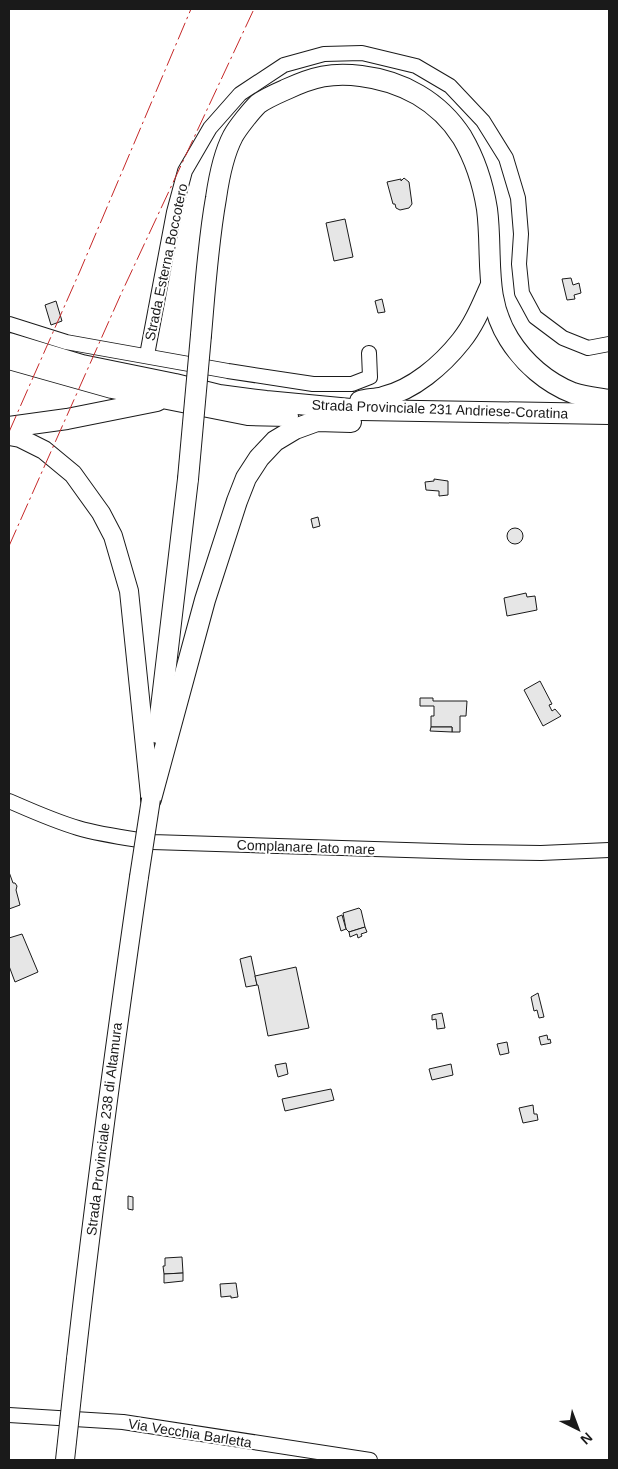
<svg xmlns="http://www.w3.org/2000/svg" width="618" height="1469" font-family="Arial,sans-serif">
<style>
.building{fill:#e6e6e6;stroke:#1a1a1a}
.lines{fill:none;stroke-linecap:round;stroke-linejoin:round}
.minor-casing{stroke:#1a1a1a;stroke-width:16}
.major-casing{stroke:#1a1a1a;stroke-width:20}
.highway-casing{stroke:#1a1a1a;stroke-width:22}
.minor{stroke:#fff;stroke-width:14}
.major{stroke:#fff;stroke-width:18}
.highway{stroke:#fff;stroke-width:20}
.major-bridge-casing{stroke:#1a1a1a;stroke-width:20;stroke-linecap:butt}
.highway-bridge-casing{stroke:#1a1a1a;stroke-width:22;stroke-linecap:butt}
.major-bridge{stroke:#fff;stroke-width:18}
.highway-bridge{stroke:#fff;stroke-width:20}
.power{stroke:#c62828;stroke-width:1;stroke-dasharray:18 4 2.5 4;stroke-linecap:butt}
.labels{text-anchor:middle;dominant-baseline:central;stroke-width:4;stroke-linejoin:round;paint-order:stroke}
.street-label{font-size:14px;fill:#1a1a1a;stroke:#fff}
</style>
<rect width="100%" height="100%" fill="#fff"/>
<g class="building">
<path d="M404,178L409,182L412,204L409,208L400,210L396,208L395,204H393L387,182L401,179V181Z"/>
<path d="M345,219L353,257L334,261L326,223Z"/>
<path d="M571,278L573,285L579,283L581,293L574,295L575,299L567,300L562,279Z"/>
<path d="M382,299L385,312L378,313L375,301Z"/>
<path d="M56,301L62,321L51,325L45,305Z"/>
<path d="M434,479L448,481V495L439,496V491L426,490L425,482L434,481Z"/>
<path d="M318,517L320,526L313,528L311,519Z"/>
<circle cx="515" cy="536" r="8"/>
<path d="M526,593L527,597L535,596L537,610L507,616L504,598Z"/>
<path d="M540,681L552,704L549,705L552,711L555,709L561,716L543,726L524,690Z"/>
<path d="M420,698H433V701H467L466,716H460V732H452V727H431V716H434V706H420Z"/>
<path d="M431,727H452V732L430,731Z"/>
<path d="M9,872L13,883H15L17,886L16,890L20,905L9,909Z"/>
<path d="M359,908L361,910L365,927L349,932L346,929L343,913Z"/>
<path d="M342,915L346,929L341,931L337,917Z"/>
<path d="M365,927L367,932L361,934L362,936L358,938L357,934L350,937L349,932Z"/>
<path d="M22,934L38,972L15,982L9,966V938Z"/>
<path d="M251,956L257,985L246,987L240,959Z"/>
<path d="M296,967L309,1028L268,1036L258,985H257L255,976Z"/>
<path d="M538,993L544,1017L539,1018L537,1010L534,1011L531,997Z"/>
<path d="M442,1013L445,1028L437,1029L436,1019L432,1020V1015Z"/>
<path d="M547,1035L548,1040L550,1039L551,1043L541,1045L539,1037Z"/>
<path d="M507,1042L509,1053L500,1055L497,1044Z"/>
<path d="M286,1063L288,1074L278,1077L275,1065Z"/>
<path d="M451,1064L453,1075L432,1080L429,1069Z"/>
<path d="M331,1089L334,1100L285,1111L282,1099Z"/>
<path d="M533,1105L534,1114H537L538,1120L523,1123L519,1108Z"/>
<path d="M128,1196L133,1197V1210L128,1209Z"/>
<path d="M182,1257L183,1273L164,1274L163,1266H165V1258Z"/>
<path d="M183,1273V1281L164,1283V1274Z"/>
<path d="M236,1283L238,1297L231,1298V1296L221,1297L220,1284Z"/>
</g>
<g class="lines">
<defs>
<g id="minor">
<path d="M9,324L66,342L228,371L313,384H352L370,377L369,353"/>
<path d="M147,355L174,212L185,171L210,128L240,94L284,65L324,54L362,53L416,66L450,86L483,121L506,158L518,198L521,234L519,264L522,293L535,317L563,338L588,348L609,344"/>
<path d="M9,801C32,811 54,821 78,828C102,835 127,838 152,842L470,852L541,853L609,850"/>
<path d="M9,1415L123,1422L370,1460"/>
</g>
<g id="major">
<path d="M9,436L20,438L44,450L73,474L101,513L113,536L129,591L150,795"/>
<path d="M76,1359C94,1198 116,1037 139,877"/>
</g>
<g id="highway">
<path d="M201,335C205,289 208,243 216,198C219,177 223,155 233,136C238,127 251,111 258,104C266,98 278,93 287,89C313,77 332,72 361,76C402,81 439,101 462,137C475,159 483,184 487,209C493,255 483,298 509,339C524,363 547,383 573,393C585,397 598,398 609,400"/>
<path d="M9,343L82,365L175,384L219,395L266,401L361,410L609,414"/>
<path d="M9,359L112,388L248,415L288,416"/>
<path d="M360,401C367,399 376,399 383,397C413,390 442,365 461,341C474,325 482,305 490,287"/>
<path d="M9,427L67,419L157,401"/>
<path d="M158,733L188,479"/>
<path d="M151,799L205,600L237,501L246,478L259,458L275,441L295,429L317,421L351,422"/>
</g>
</defs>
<use href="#minor" class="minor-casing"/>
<use href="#major" class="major-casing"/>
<use href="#highway" class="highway-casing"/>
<use href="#minor" class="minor"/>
<use href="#major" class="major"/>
<use href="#highway" class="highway"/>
<defs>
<g id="major-bridge">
<path d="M139,877L151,799"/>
<path d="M65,1460L76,1359"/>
</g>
<path id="highway-bridge" d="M188,479L201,335"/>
</defs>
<use href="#major-bridge" class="major-bridge-casing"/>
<use href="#highway-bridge" class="highway-bridge-casing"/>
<use href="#major-bridge" class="major-bridge"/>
<use href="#highway-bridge" class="highway-bridge"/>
<g class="power">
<path d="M9,432L80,271L191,9"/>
<path d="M9,546L121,294L254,9"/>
</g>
</g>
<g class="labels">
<g class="street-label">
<text transform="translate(166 262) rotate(-78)">Strada Esterna Boccotero</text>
<text transform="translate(440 409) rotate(2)">Strada Provinciale 231 Andriese-Coratina</text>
<text transform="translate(306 847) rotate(2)">Complanare lato mare</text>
<text transform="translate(104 1129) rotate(-83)">Strada Provinciale 238 di Altamura</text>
<text transform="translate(190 1433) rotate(9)">Via Vecchia Barletta</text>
</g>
</g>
<rect width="618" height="1469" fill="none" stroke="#1a1a1a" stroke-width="20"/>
<g transform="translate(578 1429) rotate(138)" stroke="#ffffff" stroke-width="4" paint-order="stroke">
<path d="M0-4L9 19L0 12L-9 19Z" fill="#1a1a1a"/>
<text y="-8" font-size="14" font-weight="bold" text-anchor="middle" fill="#1a1a1a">N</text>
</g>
</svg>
